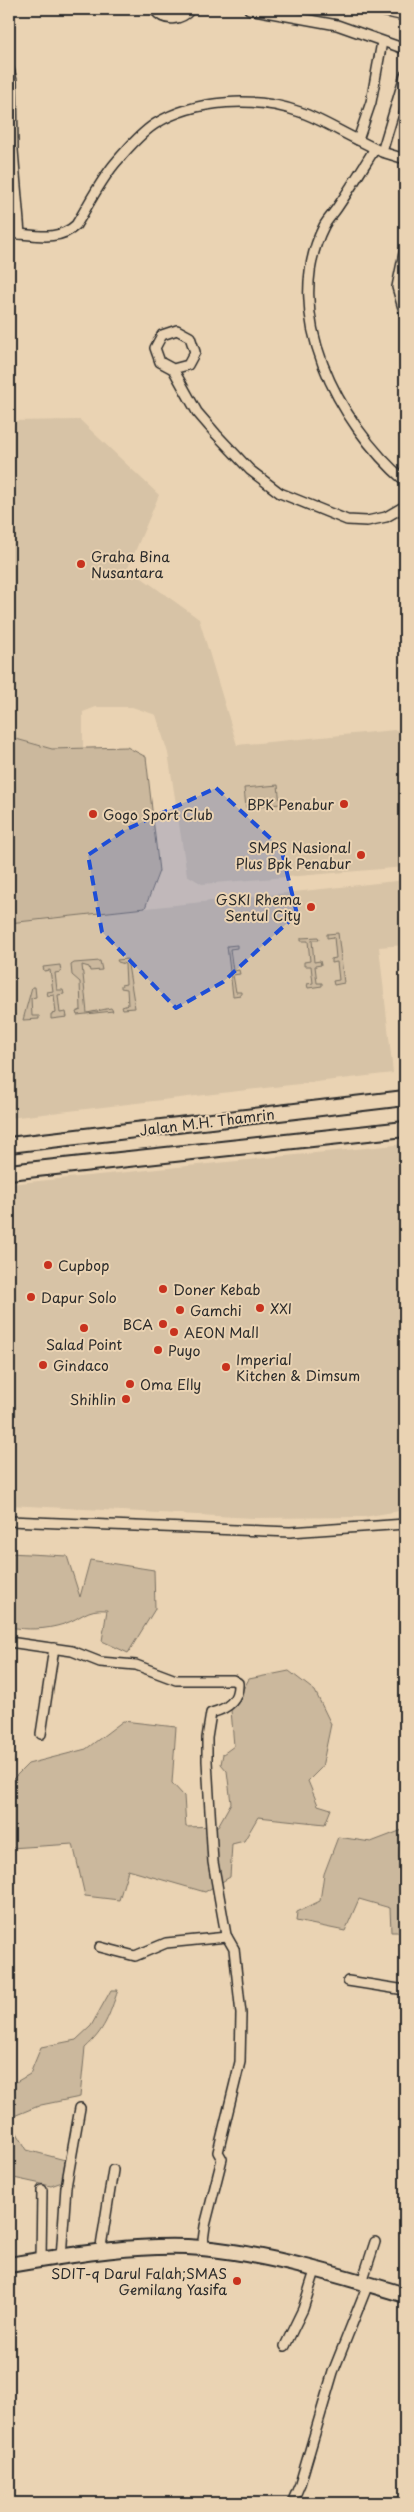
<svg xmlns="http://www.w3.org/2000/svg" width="414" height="2512" font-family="'Playpen Sans',sans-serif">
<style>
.built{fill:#d7c3a6}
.green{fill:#cbb89d;stroke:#7b7264}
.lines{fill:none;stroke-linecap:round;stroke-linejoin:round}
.street-casing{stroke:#2b2b2b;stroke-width:12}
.primary-casing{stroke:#2b2b2b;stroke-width:18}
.street{stroke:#ead3b3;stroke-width:9}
.primary{stroke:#ead3b3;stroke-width:14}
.marked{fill:#1d4ed8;fill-opacity:0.2;stroke:#1d4ed8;stroke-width:4;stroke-dasharray:10 6;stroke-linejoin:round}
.poi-dot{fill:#c8321e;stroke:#ead3b3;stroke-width:2}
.labels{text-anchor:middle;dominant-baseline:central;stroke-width:4;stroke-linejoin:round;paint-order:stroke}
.poi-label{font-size:14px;fill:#2b2b2b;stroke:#ead3b3;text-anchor:start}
.street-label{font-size:14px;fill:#2b2b2b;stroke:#ead3b3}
</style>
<rect width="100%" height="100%" fill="#ead3b3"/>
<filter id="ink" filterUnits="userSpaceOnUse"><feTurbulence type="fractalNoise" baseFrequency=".02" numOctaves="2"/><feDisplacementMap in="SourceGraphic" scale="10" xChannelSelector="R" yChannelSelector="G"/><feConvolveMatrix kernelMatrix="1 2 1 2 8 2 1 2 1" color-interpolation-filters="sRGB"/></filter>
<g filter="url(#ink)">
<g class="built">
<path d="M80,420L159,495L128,568L199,619L237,745L405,729V867L202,884L187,875L168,753L156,715L132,707H96L83,712V748L52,749L9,737V421Z"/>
<path d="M405,880V945L379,947L393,1073L9,1118V923Z"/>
<path d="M405,1144V1510L364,1517L254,1518L9,1505V1184Z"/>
</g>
<g class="green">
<path d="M9,737L52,749L127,747L146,757L159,871L145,908L9,923Z"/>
<path d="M278,785L280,804L246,808L244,788Z"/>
<path d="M338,933L344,983L334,985L333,981L339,980L337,962L331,963V959L336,958L334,937L327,938V934Z"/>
<path d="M318,937L319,940H312L314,962L320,961L321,965L315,966L317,983H322V986L308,988L307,984L313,983L311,966H304V962L310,961L308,941H301V938Z"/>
<path d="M237,945V948L230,949L233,971L239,970L240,974L233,975L236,992H241V995L233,996L227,946Z"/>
<path d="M127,959L135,1008L123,1009L122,1007L128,1005L127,989L121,988V985L126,984L125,964L118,962L117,960Z"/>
<path d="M100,961L102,970L90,971L89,967L82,965L87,1013L111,1008L113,1011L77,1015L76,1012L81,1010L80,982L72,975L71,965L74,963Z"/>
<path d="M60,965L61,972L55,973L57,990H63L64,994L58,995L60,1013L66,1012L67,1017L51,1019V1014L56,1013L54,995L48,996L47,992L53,991L50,970L44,971L43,967Z"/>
<path d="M32,987H35L36,997L31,998L32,1016H39V1019L23,1020Z"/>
<path d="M9,1553L67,1556L80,1597L90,1560L154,1570L155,1609L128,1653L102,1641L107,1610C86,1608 82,1618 64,1624C45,1630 27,1630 9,1627Z"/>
<path d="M289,1671L315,1691L331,1724L322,1767L308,1781L318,1805L331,1809L325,1824L258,1817L244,1841L232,1844L230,1877L205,1892L128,1870L119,1900L85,1896L73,1844L10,1848L9,1783L28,1764L86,1749L123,1721L176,1727L172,1783L184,1796L186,1827L218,1826L231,1803L227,1771L221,1764L223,1754L234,1746L231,1710L249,1679Z"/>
<path d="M405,1829V1844L399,1847V1858L405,1862V1932H391L390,1908L359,1899L345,1931L296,1921L297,1912L320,1901L324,1874L338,1837L371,1842Z"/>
<path d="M111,1990H118C109,2016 105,2030 85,2048L80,2097L41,2105L9,2118V2086L30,2074L41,2047L76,2040L91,2026Z"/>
<path d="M13,2126L27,2150L65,2160L62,2182L51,2186L9,2177V2133Z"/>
</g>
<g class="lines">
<defs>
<g id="street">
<path d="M154,9C164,23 181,21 191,9"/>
<path d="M249,9L337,25L405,49"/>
<path d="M373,9L405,16"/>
<path d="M9,69L12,81L13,150L20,234C40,236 60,240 76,225C89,204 101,179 117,161C128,148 141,133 155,124C195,99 257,96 300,112C320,119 339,131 358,140"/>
<path d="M405,75L382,152L405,159"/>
<path d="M374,150C362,169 350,189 337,208C333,214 327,220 324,226C280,313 338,423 405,481"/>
<path d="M382,152L358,140L371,102L382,42"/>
<path d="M9,233L20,234"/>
<path d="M405,248L397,287L405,315"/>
<path d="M173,369L188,365L195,352L190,337L177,330L162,335L155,348L160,362L173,369L197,412L216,434L250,470L280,493L347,520L367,521L386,517L405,506"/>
<path d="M9,1521L290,1532L405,1524"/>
<path d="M9,1642L72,1651L100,1662L136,1665L176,1680H233L238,1683C239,1701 227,1709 211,1713L207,1738V1761L213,1862L226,1935L234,1949L241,2014L240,2062L218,2152L222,2159L205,2226L202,2248"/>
<path d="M41,1734L54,1648"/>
<path d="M100,1947L135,1956L166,1943L227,1937"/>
<path d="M348,1981L405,1990"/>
<path d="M100,2253L113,2170"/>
<path d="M61,2257L66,2187L80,2108"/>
<path d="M41,2259L42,2190"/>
<path d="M362,2282L375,2242"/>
<path d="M285,2346L303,2309L315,2271"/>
<path d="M292,2503L300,2484L333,2372L368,2284"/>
</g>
<g id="primary">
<path d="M9,1145L405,1098"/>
<path d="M9,1172L405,1129"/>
<path d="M9,2265C70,2255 140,2243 202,2248C268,2254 342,2276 405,2295"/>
</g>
</defs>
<use href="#street" class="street-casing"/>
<use href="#primary" class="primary-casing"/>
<use href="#street" class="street"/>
<use href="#primary" class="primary"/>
</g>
</g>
<path class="marked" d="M216,788L281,848L297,914L223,982L176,1008L102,932L88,855L125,830Z"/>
<g class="poi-dot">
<circle cx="81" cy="564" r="5"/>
<circle cx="344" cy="804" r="5"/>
<circle cx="93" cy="814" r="5"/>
<circle cx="361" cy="855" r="5"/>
<circle cx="311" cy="907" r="5"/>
<circle cx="48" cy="1265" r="5"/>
<circle cx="163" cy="1289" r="5"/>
<circle cx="31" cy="1297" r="5"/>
<circle cx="260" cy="1308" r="5"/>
<circle cx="180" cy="1310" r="5"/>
<circle cx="163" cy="1324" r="5"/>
<circle cx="84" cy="1328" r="5"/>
<circle cx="174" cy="1332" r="5"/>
<circle cx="158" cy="1350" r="5"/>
<circle cx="43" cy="1365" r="5"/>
<circle cx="226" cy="1367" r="5"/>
<circle cx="130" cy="1384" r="5"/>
<circle cx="126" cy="1399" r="5"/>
<circle cx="237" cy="2281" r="5"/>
</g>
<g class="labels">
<g class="poi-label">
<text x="91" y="556">Graha Bina<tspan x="91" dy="16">Nusantara</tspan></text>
<text x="334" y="804" text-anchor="end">BPK Penabur</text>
<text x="103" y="814">Gogo Sport Club</text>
<text x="351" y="847" text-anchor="end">SMPS Nasional<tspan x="351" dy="16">Plus Bpk Penabur</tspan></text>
<text x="301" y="899" text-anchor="end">GSKI Rhema<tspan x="301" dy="16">Sentul City</tspan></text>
<text x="58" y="1265">Cupbop</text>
<text x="173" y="1289">Doner Kebab</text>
<text x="41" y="1297">Dapur Solo</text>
<text x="270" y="1308">XXI</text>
<text x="190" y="1310">Gamchi</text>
<text x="153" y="1324" text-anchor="end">BCA</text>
<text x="184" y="1332">AEON Mall</text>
<text x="84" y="1344" text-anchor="middle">Salad Point</text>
<text x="168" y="1350">Puyo</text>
<text x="236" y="1359">Imperial<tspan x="236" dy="16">Kitchen &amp; Dimsum</tspan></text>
<text x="53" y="1365">Gindaco</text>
<text x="140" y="1384">Oma Elly</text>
<text x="116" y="1399" text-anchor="end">Shihlin</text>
<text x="227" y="2273" text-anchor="end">SDIT-q Darul Falah;SMAS<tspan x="227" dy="16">Gemilang Yasifa</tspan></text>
</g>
<g class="street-label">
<text transform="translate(207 1122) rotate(-7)">Jalan M.H. Thamrin</text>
</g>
</g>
<rect width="414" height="2512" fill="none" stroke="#ead3b3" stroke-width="30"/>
<rect x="15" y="15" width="384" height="2482" fill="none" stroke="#2b2b2b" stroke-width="2" filter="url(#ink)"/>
</svg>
